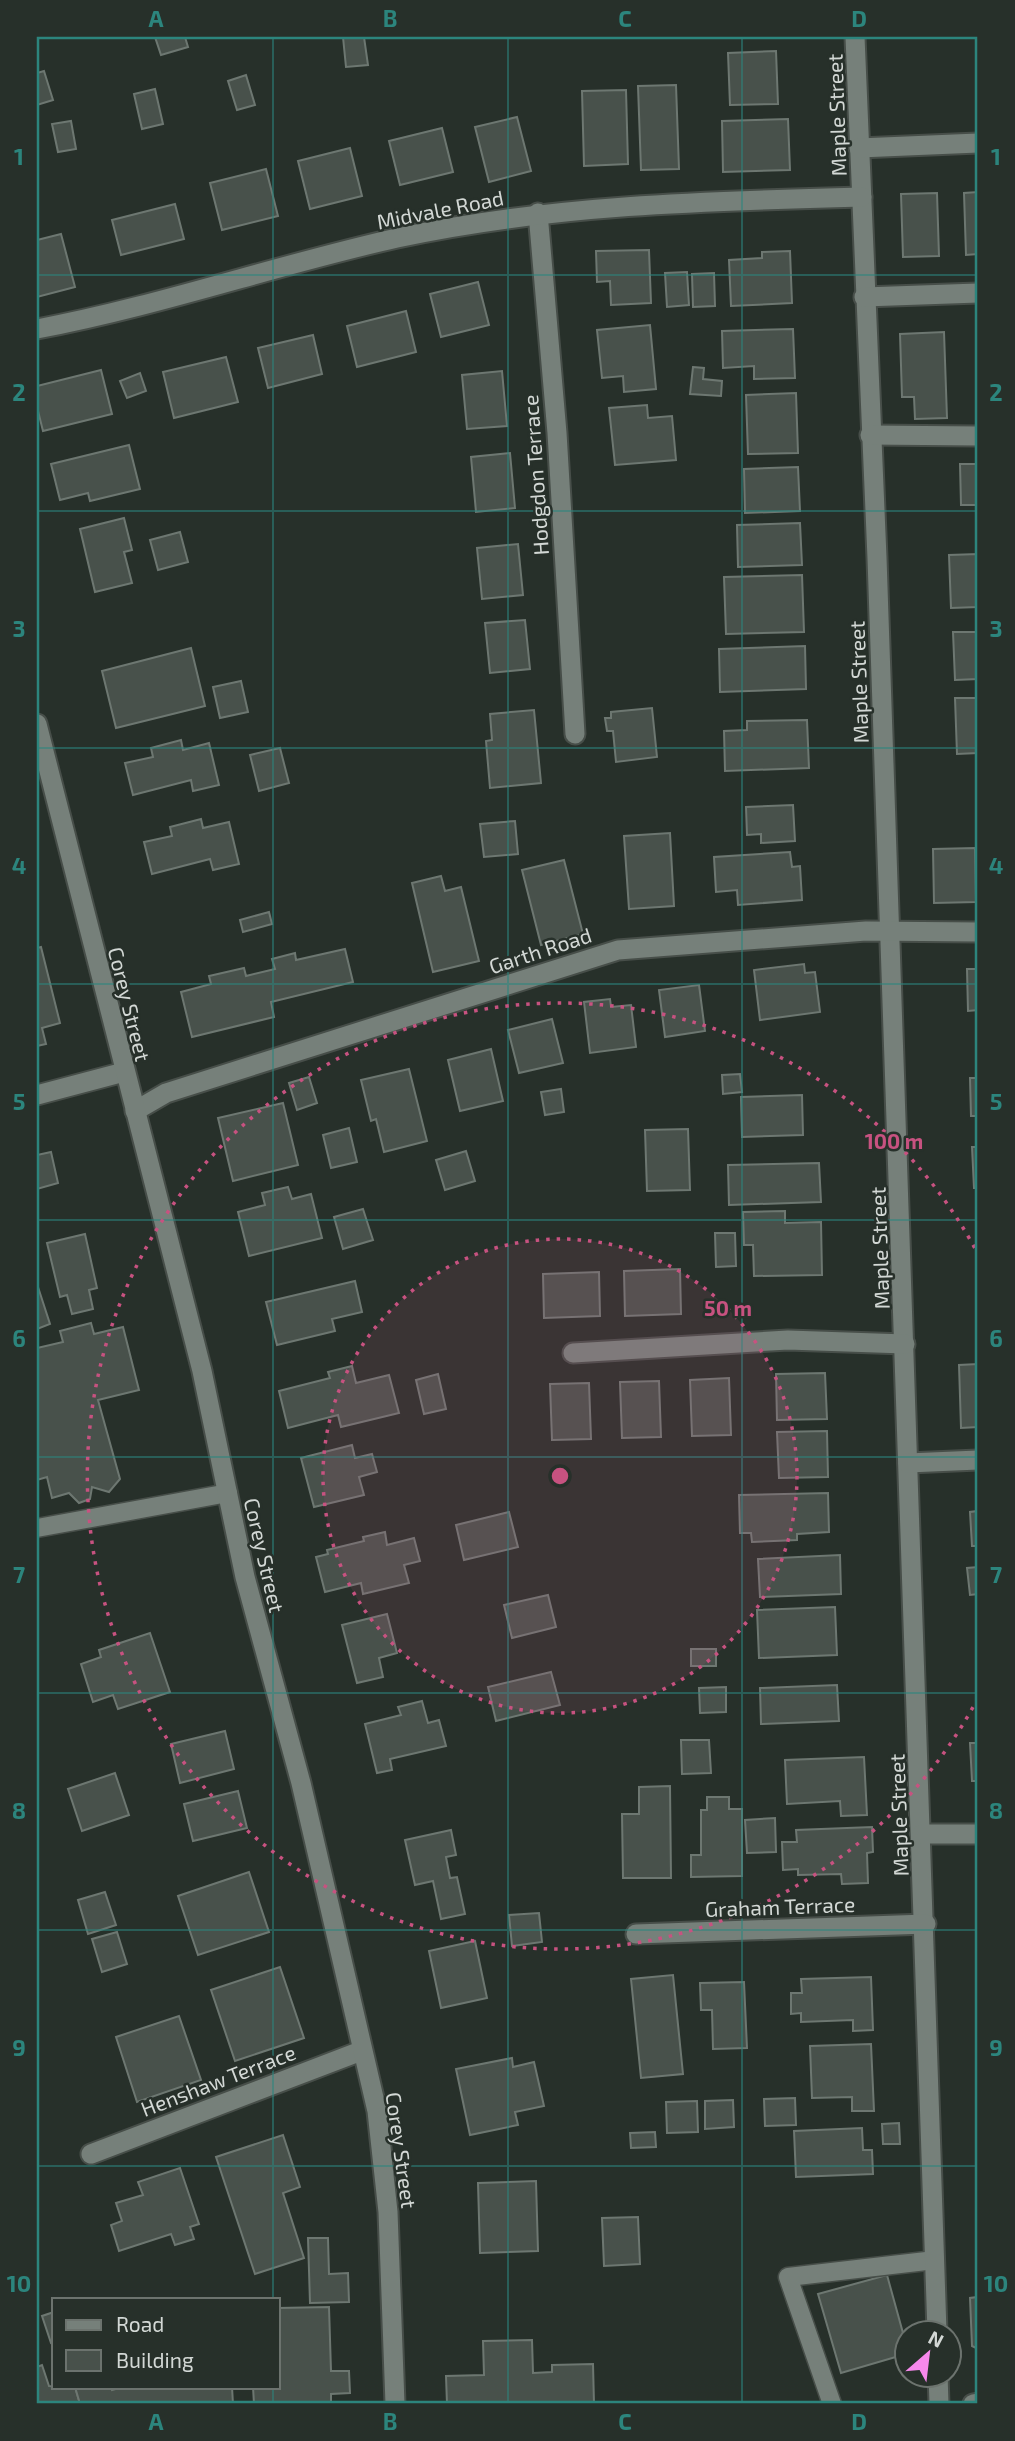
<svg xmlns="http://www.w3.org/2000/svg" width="1015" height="2441" font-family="'Exo 2',sans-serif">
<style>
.building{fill:#48514b;stroke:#6d7771;stroke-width:2}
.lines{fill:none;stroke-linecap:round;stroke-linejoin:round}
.service-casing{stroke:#474e49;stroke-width:21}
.minor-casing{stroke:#474e49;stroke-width:23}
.tertiary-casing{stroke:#474e49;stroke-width:23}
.secondary-casing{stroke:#474e49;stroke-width:23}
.service{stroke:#76807a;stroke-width:18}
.minor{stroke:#76807a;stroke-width:19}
.tertiary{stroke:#76807a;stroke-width:19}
.secondary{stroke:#76807a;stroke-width:19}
.grid{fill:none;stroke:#2c857d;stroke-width:2;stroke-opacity:0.55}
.ring{fill:none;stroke:#c75280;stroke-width:3.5;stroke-dasharray:3.5 7}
.labels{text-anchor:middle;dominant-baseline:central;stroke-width:5;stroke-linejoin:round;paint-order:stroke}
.street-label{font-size:21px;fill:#d3d8d5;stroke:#27302a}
.centre{fill:#c75280;stroke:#27302a;stroke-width:3.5}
.ring-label{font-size:21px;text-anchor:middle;font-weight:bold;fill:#c75280;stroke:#27302a;stroke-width:5;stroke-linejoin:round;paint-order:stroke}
.neatline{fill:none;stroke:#2c857d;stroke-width:2.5}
.grid-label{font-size:23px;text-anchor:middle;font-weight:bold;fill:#2c857d}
</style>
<rect width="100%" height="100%" fill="#27302a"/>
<g class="building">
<path d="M155,37H185L188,47L161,55Z"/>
<path d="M343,37H364L368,65L346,67Z"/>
<path d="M776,51L778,104L730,105L728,53Z"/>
<path d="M44,71L53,100L37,105V73Z"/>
<path d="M246,75L255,105L237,110L228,81Z"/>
<path d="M676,85L679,169L641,170L638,86Z"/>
<path d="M155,89L163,124L142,129L134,94Z"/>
<path d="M626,90L628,164L584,166L582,91Z"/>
<path d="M517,117L531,171L489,182L475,127Z"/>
<path d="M788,119L790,170L723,172L722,121Z"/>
<path d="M71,121L76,149L58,152L52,124Z"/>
<path d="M442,128L453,172L400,185L389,141Z"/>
<path d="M350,148L362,196L310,209L298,161Z"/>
<path d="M266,169L278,216L222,230L210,183Z"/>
<path d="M978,192V254L966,255L964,193Z"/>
<path d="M937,193L939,256L903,257L901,194Z"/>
<path d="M175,204L184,239L121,255L112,220Z"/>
<path d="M61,234L75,287L37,297V240Z"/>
<path d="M649,250L651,303L611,305L610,281L597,282L596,251Z"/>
<path d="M790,251L792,303L731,306L729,260L762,258V252Z"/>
<path d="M687,272L689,305L667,307L665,273Z"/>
<path d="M714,273L715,306L693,307L692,274Z"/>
<path d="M478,282L489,325L441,337L430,294Z"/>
<path d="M406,311L416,352L357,367L347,326Z"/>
<path d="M650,325L656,389L624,392L623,376L602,378L597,330Z"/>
<path d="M793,329L795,378L754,379V366L723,368L722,331Z"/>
<path d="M944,332L947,418L915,419L914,397H902L900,334Z"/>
<path d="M313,335L322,374L268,388L258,348Z"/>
<path d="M226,357L238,402L174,418L163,372Z"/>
<path d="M693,367L704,368L703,379L722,381L721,396L690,394Z"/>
<path d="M101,370L112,414L43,431L37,407V386Z"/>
<path d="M502,371L507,426L467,429L462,375Z"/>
<path d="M140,373L146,391L127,398L120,381Z"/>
<path d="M796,393L798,453L748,454L746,395Z"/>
<path d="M647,405L648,418L672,416L676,460L615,465L609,408Z"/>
<path d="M129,445L140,489L90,501L88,493L60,500L51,464Z"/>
<path d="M977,451H978V505H961L960,464H977Z"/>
<path d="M510,453L515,508L476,512L471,457Z"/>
<path d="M798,467L800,511L745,513L744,469Z"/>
<path d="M124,518L132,550L124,552L132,583L95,592L80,529Z"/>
<path d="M800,523L802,565L738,567L737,525Z"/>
<path d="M180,532L188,562L158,570L150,540Z"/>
<path d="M518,544L523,595L482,599L477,548Z"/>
<path d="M978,554V607L951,608L949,555Z"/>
<path d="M802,575L804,632L726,634L724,577Z"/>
<path d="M525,620L530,669L490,673L485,623Z"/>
<path d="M953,632H978V679L955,680Z"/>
<path d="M805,646L806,689L720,692L719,649Z"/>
<path d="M191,648L205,706L116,728L102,671Z"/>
<path d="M241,681L248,712L220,718L213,687Z"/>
<path d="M955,698H978V753L957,754Z"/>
<path d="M652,708L657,757L616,762L613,731H607L605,718H611V712Z"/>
<path d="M534,710L541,783L490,788L486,741L492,740L490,714Z"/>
<path d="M807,720L809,768L725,771L724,731L747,730V721Z"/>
<path d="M181,740L183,750L209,743L219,785L193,791L191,780L133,795L125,763L153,757L151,748Z"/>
<path d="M280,748L289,783L259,791L250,755Z"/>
<path d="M793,805L795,841L761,843V834L747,835L746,807Z"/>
<path d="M201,819L203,828L229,822L239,864L213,870L210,859L152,874L144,842L172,836L170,827Z"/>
<path d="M515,821L518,854L484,857L480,824Z"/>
<path d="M670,833L674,906L629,909L624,836Z"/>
<path d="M975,848L976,902L934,903L933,849Z"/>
<path d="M790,852L792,867L800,866L802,900L738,905L737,890L716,892L714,857Z"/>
<path d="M564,860L583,934L541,945L522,870Z"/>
<path d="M441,876L445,891L461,887L479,961L433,972L412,883Z"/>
<path d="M269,912L272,924L243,932L240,920Z"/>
<path d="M41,947L60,1023L42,1028L46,1044L37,1046V948Z"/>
<path d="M345,949L353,982L271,1002L274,1017L192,1037L181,992L211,984L209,976L244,968L246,976L275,969L272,959L295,953L296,960Z"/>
<path d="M804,964L805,973L815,972L820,1012L760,1020L754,970Z"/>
<path d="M967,969H978V1010L968,1011Z"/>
<path d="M699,985L705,1031L665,1037L659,990Z"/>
<path d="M610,999L611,1007L631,1005L636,1047L590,1053L584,1002Z"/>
<path d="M552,1019L563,1063L519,1073L508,1030Z"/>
<path d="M491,1049L503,1101L460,1111L448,1060Z"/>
<path d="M409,1069L427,1141L384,1152L376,1119L371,1121L361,1080Z"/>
<path d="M740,1074L742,1092L723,1094L722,1075Z"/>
<path d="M309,1077L317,1103L297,1110L289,1083Z"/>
<path d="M970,1078H978V1116H971Z"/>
<path d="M561,1089L564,1112L545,1115L541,1092Z"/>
<path d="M802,1095L803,1135L742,1137L741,1097Z"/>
<path d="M283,1103L298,1165L233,1181L218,1118Z"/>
<path d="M349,1128L357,1162L331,1168L323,1135Z"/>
<path d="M688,1129L690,1190L647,1191L645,1130Z"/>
<path d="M972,1147H978V1188H974Z"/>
<path d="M466,1151L475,1181L445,1190L436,1160Z"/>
<path d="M51,1152L58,1183L37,1189V1155Z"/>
<path d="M819,1163L821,1202L729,1205L728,1165Z"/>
<path d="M288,1187L292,1199L311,1194L322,1238L249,1256L238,1212L265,1205L262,1193Z"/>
<path d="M363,1209L373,1240L343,1249L334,1217Z"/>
<path d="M785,1211V1223L821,1222L822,1275L754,1276L753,1245H744L743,1212Z"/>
<path d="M715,1233H735L736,1266L716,1267Z"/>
<path d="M85,1234L97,1288L89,1290L93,1309L72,1314L67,1295L60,1297L47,1243Z"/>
<path d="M680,1269L681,1314L625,1316L624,1271Z"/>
<path d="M599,1272L600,1316L544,1318L543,1274Z"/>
<path d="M355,1281L362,1312L332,1319L335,1331L277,1345L266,1302Z"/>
<path d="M38,1287L50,1324L37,1329V1288Z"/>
<path d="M91,1323L94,1334L123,1327L139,1390L98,1400L120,1479L109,1492L92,1487L90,1499L79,1503L69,1493L52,1498L47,1477L37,1480V1348L63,1342L60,1331Z"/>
<path d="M978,1364V1427L961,1428L959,1365Z"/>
<path d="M352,1366L356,1383L389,1375L399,1413L341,1427L338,1415L288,1428L279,1391L330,1378L328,1372Z"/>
<path d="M825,1373L827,1419L777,1420L776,1374Z"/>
<path d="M438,1374L446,1409L424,1414L416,1380Z"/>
<path d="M729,1378L731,1435L692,1436L690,1380Z"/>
<path d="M659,1381L661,1437L622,1438L620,1382Z"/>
<path d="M589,1383L591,1439L552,1440L550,1384Z"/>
<path d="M827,1431L828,1477L779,1478L777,1432Z"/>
<path d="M352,1445L355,1458L372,1454L377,1472L359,1477L364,1495L314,1507L301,1458Z"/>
<path d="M828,1493L829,1532L797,1534V1540L752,1542L751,1533H740L739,1495Z"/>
<path d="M978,1511V1546H972L970,1512Z"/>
<path d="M509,1512L518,1547L464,1560L456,1525Z"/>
<path d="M385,1532L387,1545L414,1538L420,1561L404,1565L409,1583L363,1594L361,1583L325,1592L316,1557L328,1554L327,1550L364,1541L363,1537Z"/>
<path d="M840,1555L841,1594L760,1597L758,1559Z"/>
<path d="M978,1567V1594L970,1595L967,1568Z"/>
<path d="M548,1595L556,1627L512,1638L504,1605Z"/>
<path d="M835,1607L837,1655L759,1658L757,1610Z"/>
<path d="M387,1614L397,1653L379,1658L383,1677L357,1683L342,1625Z"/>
<path d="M150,1633L170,1692L118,1709L113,1695L93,1702L81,1664L101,1657L99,1650Z"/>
<rect x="691" y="1649" width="25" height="17"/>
<path d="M551,1672L560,1705L496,1721L488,1687Z"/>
<path d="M837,1685L839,1721L761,1724L760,1688Z"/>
<path d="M726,1687V1712L700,1713L699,1688Z"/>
<path d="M422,1701L428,1723L439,1720L446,1746L390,1759L392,1770L377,1773L365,1724L401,1715L398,1707Z"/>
<path d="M225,1731L234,1769L180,1783L171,1744Z"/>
<path d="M681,1740H709L711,1773L682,1774Z"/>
<path d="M970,1743H978V1781H972Z"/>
<path d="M864,1757L867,1815L841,1816L840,1801L787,1804L785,1760Z"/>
<path d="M115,1773L129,1815L82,1831L68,1789Z"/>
<path d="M670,1786L671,1878H623L622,1814H639V1787Z"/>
<path d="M238,1791L247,1828L193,1841L184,1804Z"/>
<path d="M707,1797H729V1809H742V1876L691,1877V1855H701V1810H707Z"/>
<path d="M775,1818L776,1852L747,1853L745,1820Z"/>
<path d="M872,1827L873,1852L867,1853L868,1883L842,1884L841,1874L798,1875V1869L783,1870L782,1842H797L796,1830Z"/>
<path d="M451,1830L456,1855L446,1857L450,1878L457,1877L465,1914L441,1919L433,1881L415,1885L405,1840Z"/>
<path d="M249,1872L269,1932L198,1955L178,1896Z"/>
<path d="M105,1892L116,1925L88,1934L78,1900Z"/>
<path d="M539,1913L542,1942L512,1946L509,1915Z"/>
<path d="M117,1932L127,1964L102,1972L92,1939Z"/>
<path d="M475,1941L487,1998L441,2008L429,1951Z"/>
<path d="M280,1967L304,2038L235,2061L211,1990Z"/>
<path d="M673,1975L683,2074L641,2078L631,1979Z"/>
<path d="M871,1977L873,2030L853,2031V2020L801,2022V2013L791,2014V1993H802L801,1979Z"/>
<path d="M744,1982L747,2048L713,2049L712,2010H701L700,1983Z"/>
<path d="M179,2016L201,2080L137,2102L116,2037Z"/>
<path d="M871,2044L874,2111H852V2097L812,2098L810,2046Z"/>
<path d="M512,2058L513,2067L534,2062L544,2106L515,2112L518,2125L470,2135L456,2069Z"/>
<path d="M795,2098L796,2125L765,2126L764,2099Z"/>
<path d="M733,2100L734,2127L705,2129V2101Z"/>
<path d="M697,2101L698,2132L667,2133L666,2102Z"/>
<path d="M899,2123L900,2144H883L882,2124Z"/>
<path d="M862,2128L863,2150H872L873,2174L796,2177L794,2131Z"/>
<path d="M655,2132L656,2147L631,2148L630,2133Z"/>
<path d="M283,2135L300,2187L283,2193L304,2258L255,2274L216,2157Z"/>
<path d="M180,2168L199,2224L190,2227L194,2239L175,2245L171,2234L119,2251L111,2225L122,2221L116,2203L143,2195L138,2182Z"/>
<path d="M536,2181L538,2251L480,2253L478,2183Z"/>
<path d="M638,2217L640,2264L604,2266L602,2218Z"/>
<path d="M308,2238H328L329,2274L348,2273L349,2302L310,2303Z"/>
<path d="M887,2275L906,2344V2354L841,2373L818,2294Z"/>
<path d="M978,2297V2349L972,2346L970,2298Z"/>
<path d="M329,2307L331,2371H349L350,2393L331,2394V2404H254L253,2387H278V2308Z"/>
<path d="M54,2312V2342L51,2343L42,2316Z"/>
<path d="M532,2340L533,2373L552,2372V2365L593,2364L594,2404H447L446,2376L484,2375L483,2341Z"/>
<path d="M42,2365L49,2386L75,2387L80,2404H37V2367Z"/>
<path d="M75,2387H111L112,2390L123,2387H232L233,2404H80Z"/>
</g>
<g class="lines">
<defs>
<g id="service">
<path d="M37,1528L228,1493"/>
<path d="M832,2404L788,2277L935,2260"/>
</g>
<g id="minor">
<path d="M855,37L877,558L937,2332"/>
<path d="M859,148L978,143"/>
<path d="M538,213L557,433L575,734"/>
<path d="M864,297L978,293"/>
<path d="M37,329C159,306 276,265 397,238C550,205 705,201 862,197"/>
<path d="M870,435L978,436"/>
<path d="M37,1095L124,1072"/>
<path d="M135,1111L166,1093L618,950L866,931L978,932"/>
<path d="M573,1353L788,1340L905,1344"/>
<path d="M908,1463L978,1460"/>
<path d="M922,1834H978"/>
<path d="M636,1934L926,1924"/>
<path d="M91,2154L361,2051"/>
<path d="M938,2374L939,2404"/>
</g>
<path id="tertiary" d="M37,724L202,1371L245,1577L301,1783L377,2111L388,2212L395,2404"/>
<path id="secondary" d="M973,2404L978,2403"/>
</defs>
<use href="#service" class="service-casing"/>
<use href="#minor" class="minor-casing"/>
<use href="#tertiary" class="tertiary-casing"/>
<use href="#secondary" class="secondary-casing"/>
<use href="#service" class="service"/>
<use href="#minor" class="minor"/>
<use href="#tertiary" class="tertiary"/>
<use href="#secondary" class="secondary"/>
</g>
<path class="grid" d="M273,37V2299M508,37V2404M742,37V2404M37,275H978M37,511H978M37,748H978M37,984H978M37,1220H978M37,1457H978M37,1693H978M37,1930H978M37,2166H978M273,2387V2404"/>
<circle cx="560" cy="1476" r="237" fill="#c75280" fill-opacity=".12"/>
<g class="ring">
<circle cx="560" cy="1476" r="237"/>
<path d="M978 1698A473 473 0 1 1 978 1254"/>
</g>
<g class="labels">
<g class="street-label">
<text transform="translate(836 115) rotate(-92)">Maple Street</text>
<text transform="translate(440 209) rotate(-11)">Midvale Road</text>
<text transform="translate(535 475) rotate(-94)">Hodgdon Terrace</text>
<text transform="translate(858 682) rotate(-92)">Maple Street</text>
<text transform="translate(540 950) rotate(-18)">Garth Road</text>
<text transform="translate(130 1004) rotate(76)">Corey Street</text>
<text transform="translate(879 1248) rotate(-92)">Maple Street</text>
<text transform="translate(265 1555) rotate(77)">Corey Street</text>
<text transform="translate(898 1815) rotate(-92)">Maple Street</text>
<text transform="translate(780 1906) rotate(-2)">Graham Terrace</text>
<text transform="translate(218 2080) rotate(-21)">Henshaw Terrace</text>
<text transform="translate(402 2150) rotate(82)">Corey Street</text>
</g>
</g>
<circle cx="560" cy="1476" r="10" class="centre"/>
<g class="ring-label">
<text x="894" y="1149">100 m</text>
<text x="728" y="1316">50 m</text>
</g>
<rect width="1015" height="2441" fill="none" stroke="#27302a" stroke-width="77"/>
<rect x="52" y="2298" width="228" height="91" fill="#27302a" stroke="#6c736e" stroke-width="2"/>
<rect x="66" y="2320" width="35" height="10" fill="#76807a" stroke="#6c736e" stroke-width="2"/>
<text x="116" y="2332" font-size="21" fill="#d3d8d5">Road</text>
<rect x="66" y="2350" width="35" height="21" fill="#48514b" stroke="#6c736e" stroke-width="2"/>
<text x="116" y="2368" font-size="21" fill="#d3d8d5">Building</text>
<g transform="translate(928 2354) rotate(28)"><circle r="33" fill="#27302a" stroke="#6c736e" stroke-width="2"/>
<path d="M0-5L12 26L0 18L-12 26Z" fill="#f788ec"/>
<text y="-10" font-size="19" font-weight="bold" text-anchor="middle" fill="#d3d8d5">N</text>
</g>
<rect x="38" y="38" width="938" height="2364" class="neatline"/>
<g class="grid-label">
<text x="156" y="27">A</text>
<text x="390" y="27">B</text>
<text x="625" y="27">C</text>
<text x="859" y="27">D</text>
<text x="19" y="165">1</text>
<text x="996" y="165">1</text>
<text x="19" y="401">2</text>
<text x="996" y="401">2</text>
<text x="19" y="637">3</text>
<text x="996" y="637">3</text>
<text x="19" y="874">4</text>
<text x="996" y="874">4</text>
<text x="19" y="1110">5</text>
<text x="996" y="1110">5</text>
<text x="19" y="1347">6</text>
<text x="996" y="1347">6</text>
<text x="19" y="1583">7</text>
<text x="996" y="1583">7</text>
<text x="19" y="1819">8</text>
<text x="996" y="1819">8</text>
<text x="19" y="2056">9</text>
<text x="996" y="2056">9</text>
<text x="19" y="2292">10</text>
<text x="996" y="2292">10</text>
<text x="156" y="2430">A</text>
<text x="390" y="2430">B</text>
<text x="625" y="2430">C</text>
<text x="859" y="2430">D</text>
</g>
</svg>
